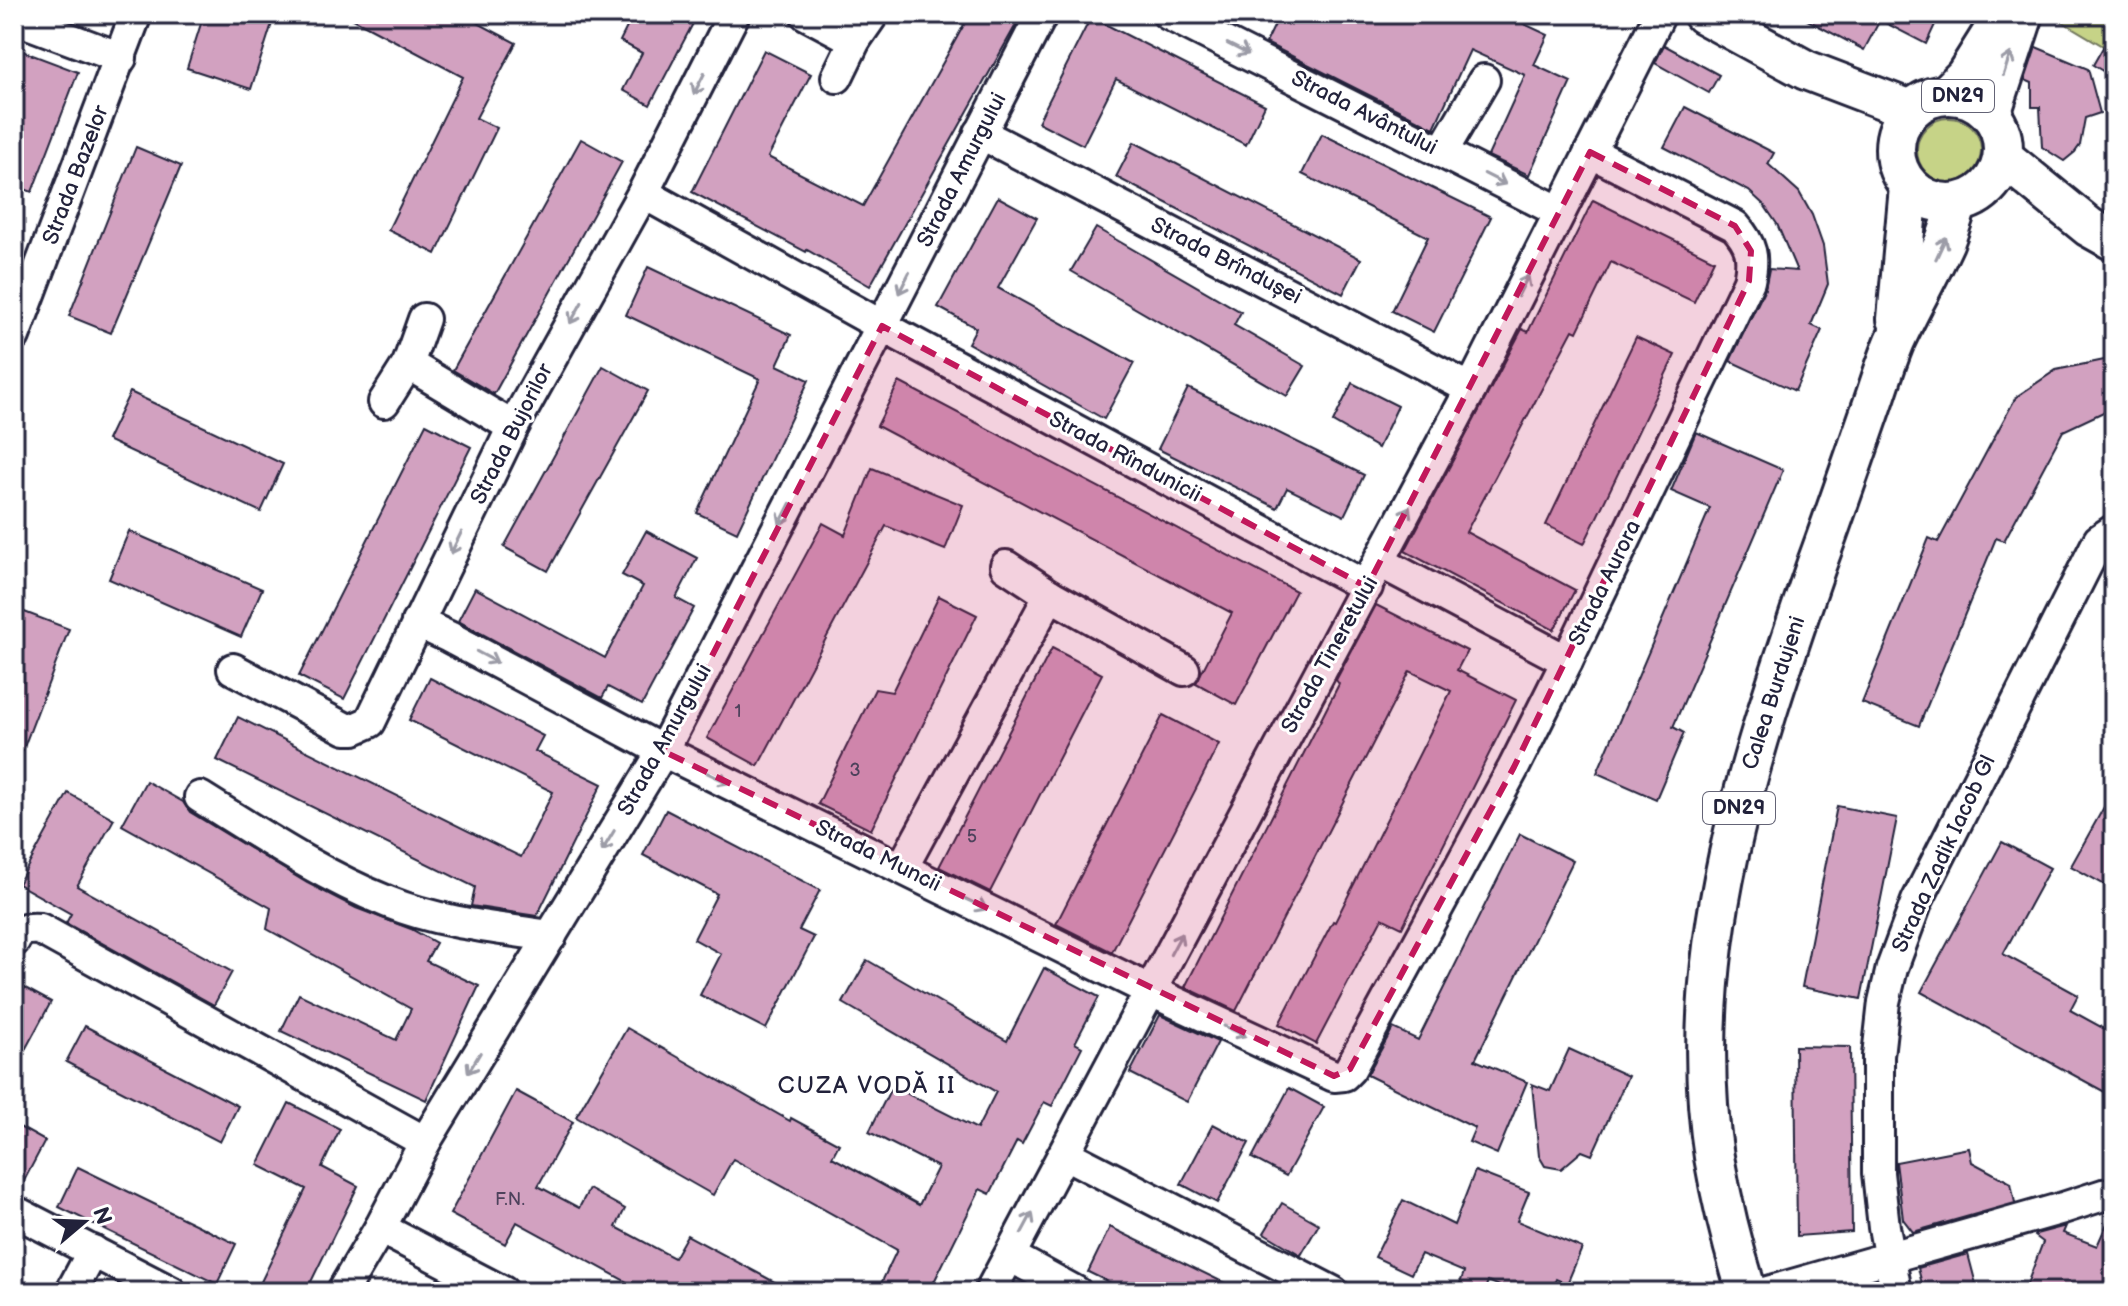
<svg xmlns="http://www.w3.org/2000/svg" width="2128" height="1306" font-family="'Balsamiq Sans',sans-serif">
<style>
.green{fill:#c6d387;stroke:#747a61;stroke-width:2}
.building{fill:#d2a1c0;stroke:#22223b;stroke-width:2}
.lines{fill:none;stroke-linecap:round;stroke-linejoin:round}
.minor-casing{stroke:#22223b;stroke-width:36}
.major-casing{stroke:#22223b;stroke-width:44}
.minor{stroke:#fff;stroke-width:30}
.major{stroke:#fff;stroke-width:38}
.oneway{stroke:#9c9ca7}
.marked{fill:#c2185b;fill-opacity:0.2;stroke:#c2185b;stroke-width:6;stroke-dasharray:16 10;stroke-linejoin:round}
.labels{text-anchor:middle;dominant-baseline:central;stroke-width:6;stroke-linejoin:round;paint-order:stroke}
.number-label{font-size:18px;fill:#4e425c}
.shield{fill:#fff;stroke:#646476;stroke-width:2}
.shield-label{font-size:20px;font-weight:bold;fill:#22223b}
.street-label{font-size:22px;fill:#22223b;stroke:#fff}
.neighbourhood-label{font-size:24px;letter-spacing:2px;fill:#22223b;stroke:#fff}
</style>
<rect width="100%" height="100%" fill="#fff"/>
<filter id="ink" filterUnits="userSpaceOnUse"><feTurbulence type="fractalNoise" baseFrequency=".0125" numOctaves="2"/><feDisplacementMap in="SourceGraphic" scale="16" xChannelSelector="R" yChannelSelector="G"/><feConvolveMatrix kernelMatrix="1 2 1 2 8 2 1 2 1" color-interpolation-filters="sRGB"/></filter>
<g filter="url(#ink)">
<g class="green">
<path d="M2054,14H2114V28L2105,47L2053,16Z"/>
<circle cx="1949" cy="150" r="32"/>
</g>
<g class="building">
<path d="M204,14H275L251,89L187,68Z"/>
<path d="M344,14H461L516,43L476,118L497,128L436,254L388,230L463,77Z"/>
<path d="M651,14H698L650,105L623,90L642,53L620,41L633,15L647,22Z"/>
<path d="M970,14H1022L870,286L807,250L806,252L692,192L764,50L811,74L768,157L863,206Z"/>
<path d="M1280,14H1336L1358,24L1363,14H1503L1548,35L1534,65L1571,82L1529,175L1488,156L1525,75L1470,50L1434,128L1266,43Z"/>
<path d="M1796,14H1940L1926,44L1880,20L1864,50Z"/>
<path d="M1091,17L1265,105L1246,145L1116,79L1083,145L1038,122Z"/>
<path d="M2114,28V78L2093,65Z"/>
<path d="M1664,45L1719,75L1709,93L1655,63Z"/>
<path d="M2036,47L2088,69L2100,113L2085,118L2080,145L2075,152L2064,161L2042,147L2040,107H2032V83L2025,80Z"/>
<path d="M14,48L78,72L32,192L14,185Z"/>
<path d="M1685,107L1774,153L1768,164L1799,192L1812,215L1823,246L1828,284L1811,325L1822,330L1795,391L1730,361L1765,289L1769,269L1797,271L1777,224L1764,205L1749,191L1664,147Z"/>
<path d="M1322,134L1491,217L1434,332L1392,311L1428,237L1302,174Z"/>
<path d="M581,139L622,162L494,394L453,370Z"/>
<path d="M1134,142L1361,259L1343,294L1116,177Z"/>
<path d="M136,147L181,166L111,333L69,316Z"/>
<path d="M998,197L1037,218L998,288L1134,363L1104,419L968,343L976,328L938,307Z"/>
<path d="M1593,200L1714,260L1694,302L1611,262L1577,332L1573,330L1466,532L1575,590L1554,630L1405,551L1522,329L1528,332Z"/>
<path d="M1096,228L1241,312L1234,325L1305,366L1287,396L1071,271Z"/>
<path d="M648,267L791,335L777,365L809,380L737,532L697,513L760,379L626,315Z"/>
<path d="M1636,337L1675,355L1584,544L1546,525Z"/>
<path d="M2114,358V407L2063,431L2004,541L1996,538L1919,726L1862,703L1929,538L1938,542L2016,397L2056,370Z"/>
<path d="M603,366L648,391L548,571L504,547Z"/>
<path d="M899,382L1296,591L1236,705L1196,683L1232,613L877,426Z"/>
<path d="M1352,383L1398,406L1378,448L1333,422Z"/>
<path d="M1188,388L1364,475L1344,516L1287,488L1277,508L1158,449Z"/>
<path d="M130,392L283,464L261,512L107,440Z"/>
<path d="M426,424L471,447L344,699L299,676Z"/>
<path d="M1696,432L1783,470L1673,727L1684,733L1656,799L1597,773L1710,508L1671,491Z"/>
<path d="M872,468L963,505L945,550L886,526L758,766L707,738L823,523L845,535Z"/>
<path d="M129,531L262,589L241,637L109,579Z"/>
<path d="M646,531L697,558L676,598L694,608L642,705L608,687L602,698L458,621L475,588L605,658L643,586L622,575Z"/>
<path d="M939,596L977,615L871,830L818,804L875,689L892,692Z"/>
<path d="M1376,605L1467,651L1457,670L1516,700L1402,928L1382,918L1316,1044L1279,1024L1333,921L1335,922L1451,691L1410,671L1236,1011L1185,987L1339,684L1336,680Z"/>
<path d="M14,608L69,629L16,768H14Z"/>
<path d="M1052,648L1102,674L990,892L939,867Z"/>
<path d="M430,678L543,736L535,751L602,784L537,916L471,906L475,887L217,760L238,717L521,857L553,792L409,720Z"/>
<path d="M1163,715L1219,744L1112,952L1056,924Z"/>
<path d="M146,781L183,802L190,812L307,883L356,908L411,929L436,943L426,961L479,986L426,1100L281,1031L299,994L396,1040L411,1009L267,929L271,908L122,825Z"/>
<path d="M2114,789V890L2071,866Z"/>
<path d="M68,793L114,819L77,886L232,972L214,1005L66,923L71,914L18,884Z"/>
<path d="M1837,806L1897,818L1861,999L1802,987Z"/>
<path d="M666,810L820,890L799,930L814,937L766,1029L700,995L721,954L694,939L717,894L643,855Z"/>
<path d="M1520,834L1573,861L1475,1060L1527,1082L1497,1154L1469,1142L1475,1128L1367,1075L1393,1028L1418,1040Z"/>
<path d="M2002,842L2050,868L2003,954L2078,995L2070,1010L2114,1034V1097L1921,992Z"/>
<path d="M867,960L1007,1041L1044,968L1099,997L1075,1043L1082,1047L1052,1106L1044,1102L1022,1144L1017,1141L990,1194L980,1189L929,1292H877L897,1250L733,1159L713,1195L576,1117L627,1028L790,1121L791,1118L839,1144L832,1157L919,1205L938,1167L869,1132L892,1086L977,1129L996,1092L843,1003Z"/>
<path d="M14,982L51,1002L14,1070Z"/>
<path d="M1160,1015L1218,1042L1187,1102L1130,1073Z"/>
<path d="M85,1026L238,1106L220,1142L66,1062Z"/>
<path d="M1795,1046L1850,1047L1852,1232L1797,1236Z"/>
<path d="M1569,1049L1628,1076L1592,1155L1582,1151L1561,1169L1545,1166L1539,1156L1532,1084L1550,1091Z"/>
<path d="M1289,1088L1324,1107L1286,1176L1252,1158Z"/>
<path d="M516,1091L573,1122L538,1186L579,1208L589,1189L625,1209L616,1227L674,1258L687,1235L793,1292H645L517,1222L505,1244L450,1214Z"/>
<path d="M289,1103L340,1129L322,1167L358,1186L306,1292H256L306,1189L258,1165Z"/>
<path d="M14,1124L45,1141L17,1194L14,1193Z"/>
<path d="M1213,1124L1249,1143L1217,1203L1181,1184Z"/>
<path d="M1969,1148L1972,1162L2011,1183L2015,1203L1913,1232L1903,1219L1896,1162Z"/>
<path d="M78,1167L236,1244L217,1284L59,1207Z"/>
<path d="M1475,1171L1529,1192L1517,1221L1582,1248L1567,1284L1556,1279L1551,1292H1514L1488,1281L1484,1292H1457L1464,1272L1421,1254L1411,1274L1375,1257L1403,1200L1454,1225Z"/>
<path d="M1282,1203L1319,1224L1301,1255L1264,1233Z"/>
<path d="M2112,1212H2114V1292H2024L2043,1242L2035,1236L2036,1234L2066,1226L2063,1233L2097,1246Z"/>
<path d="M1110,1227L1243,1292H1129L1088,1272Z"/>
<path d="M1968,1254L1978,1292H1924L1918,1268Z"/>
</g>
<g class="lines">
<defs>
<g id="minor">
<path d="M806,14L855,40"/>
<path d="M1168,14L1560,212"/>
<path d="M14,18L121,58"/>
<path d="M837,77L855,40L873,14"/>
<path d="M980,133L1471,389"/>
<path d="M1442,152L1484,80"/>
<path d="M643,193L882,326L1367,587"/>
<path d="M14,336L136,14"/>
<path d="M408,364L513,427"/>
<path d="M384,402L408,364L424,319"/>
<path d="M1380,562L1567,661"/>
<path d="M1006,566L1050,595L1184,670"/>
<path d="M417,622L449,637L663,751L1151,991L1334,1076L1344,1075L1350,1069L1514,767L1567,661L1749,281C1754,257 1752,245 1735,226L1590,152"/>
<path d="M233,669L346,729H354L370,722L513,427L643,193L734,14"/>
<path d="M200,797C261,835 321,875 388,902C440,923 496,928 551,936"/>
<path d="M902,868L1050,595"/>
<path d="M14,941C20,929 27,928 40,929L425,1142"/>
<path d="M1065,1154L1333,1292"/>
<path d="M14,1211L171,1292"/>
<path d="M380,1228L503,1292"/>
<path d="M1010,1256L1076,1292"/>
<path d="M71,1292L93,1251"/>
<path d="M342,1292L380,1228L425,1142L663,751L1042,14"/>
<path d="M990,1292L1471,389L1660,14"/>
<path d="M1768,1292L2063,1208L2103,1195L2114,1194"/>
<path d="M1896,1292L1884,1227L1878,1173V1056L1884,1002L1892,968L1917,901L2099,540L2114,530"/>
</g>
<g id="major">
<path d="M1703,14L1806,70L1911,110"/>
<circle cx="1949" cy="149" r="54"/>
<path d="M1946,95L1965,76L2004,14"/>
<path d="M1991,114L2024,14"/>
<path d="M2003,157L2089,227L2114,241"/>
<path d="M1897,319L1909,187"/>
<path d="M1747,1292C1733,1248 1722,1203 1714,1157C1682,952 1751,754 1817,563C1835,514 1852,464 1869,415C1878,390 1885,365 1895,341C1910,308 1929,276 1944,243C1949,231 1953,217 1958,203"/>
</g>
</defs>
<use href="#minor" class="minor-casing"/>
<use href="#major" class="major-casing"/>
<use href="#minor" class="minor"/>
<use href="#major" class="major"/>
</g>
<defs><path id="oneway-shaft" d="M-6 0H5M1.5-3L5.5 0L1.5 3" fill="none" stroke-width="1.6" stroke-linecap="round" stroke-linejoin="round" transform="scale(2)"/></defs>
<g class="oneway">
<use href="#oneway-shaft" transform="translate(1238 49) rotate(27)"/>
<use href="#oneway-shaft" transform="translate(2007 64) rotate(-72)"/>
<use href="#oneway-shaft" transform="translate(699 84) rotate(117)"/>
<use href="#oneway-shaft" transform="translate(1495 179) rotate(27)"/>
<use href="#oneway-shaft" transform="translate(1941 248) rotate(-65)"/>
<use href="#oneway-shaft" transform="translate(904 283) rotate(117)"/>
<use href="#oneway-shaft" transform="translate(1523 286) rotate(-63)"/>
<use href="#oneway-shaft" transform="translate(576 313) rotate(119)"/>
<use href="#oneway-shaft" transform="translate(785 514) rotate(117)"/>
<use href="#oneway-shaft" transform="translate(1404 517) rotate(-62)"/>
<use href="#oneway-shaft" transform="translate(456 543) rotate(116)"/>
<use href="#oneway-shaft" transform="translate(487 657) rotate(28)"/>
<use href="#oneway-shaft" transform="translate(718 778) rotate(26)"/>
<use href="#oneway-shaft" transform="translate(608 841) rotate(121)"/>
<use href="#oneway-shaft" transform="translate(976 904) rotate(26)"/>
<use href="#oneway-shaft" transform="translate(1176 944) rotate(-62)"/>
<use href="#oneway-shaft" transform="translate(1235 1031) rotate(25)"/>
<use href="#oneway-shaft" transform="translate(474 1063) rotate(121)"/>
<use href="#oneway-shaft" transform="translate(1027 1223) rotate(-62)"/>
</g>
</g>
<path class="marked" d="M1590,152L1735,226L1751,251L1749,281L1514,767L1350,1069L1334,1076L663,751L882,326L1367,587Z"/>
<g class="labels">
<g class="number-label">
<text x="738" y="711">1</text>
<text x="855" y="770">3</text>
<text x="972" y="836">5</text>
<text x="510" y="1199">F.N.</text>
</g>
<g class="shield">
<rect x="1922" y="80" width="72" height="32" rx="6"/>
<rect x="1703" y="792" width="72" height="32" rx="6"/>
</g>
<g class="shield-label">
<text x="1958" y="96">DN29</text>
<text x="1739" y="808">DN29</text>
</g>
<g class="street-label">
<text transform="translate(1364 113) rotate(27)">Strada Avântului</text>
<text transform="translate(962 170) rotate(-63)">Strada Amurgului</text>
<text transform="translate(76 175) rotate(-69)">Strada Bazelor</text>
<text transform="translate(1226 261) rotate(27)">Strada Brîndușei</text>
<text transform="translate(512 434) rotate(-63)">Strada Bujorilor</text>
<text transform="translate(1125 457) rotate(28)">Strada Rîndunicii</text>
<text transform="translate(1605 583) rotate(-64)">Strada Aurora</text>
<text transform="translate(1330 655) rotate(-61)">Strada Tineretului</text>
<text transform="translate(1774 693) rotate(-72)">Calea Burdujeni</text>
<text transform="translate(665 740) rotate(-61)">Strada Amurgului</text>
<text transform="translate(1944 854) rotate(-65)">Strada Zadik Iacob Gl</text>
<text transform="translate(878 856) rotate(26)">Strada Muncii</text>
</g>
<g class="neighbourhood-label">
<text x="867" y="1085">CUZA VODĂ II</text>
</g>
</g>
<rect width="2128" height="1306" fill="none" stroke="#fff" stroke-width="48"/>
<rect x="24" y="24" width="2080" height="1258" fill="none" stroke="#22223b" stroke-width="3" filter="url(#ink)"/>
<g transform="translate(84 1222) rotate(71)" stroke="#ffffff" stroke-width="6" paint-order="stroke">
<path d="M0-6L14 30L0 20L-14 30Z" fill="#22223b"/>
<text y="-12" font-size="22" font-weight="bold" text-anchor="middle" fill="#22223b">N</text>
</g>
</svg>
